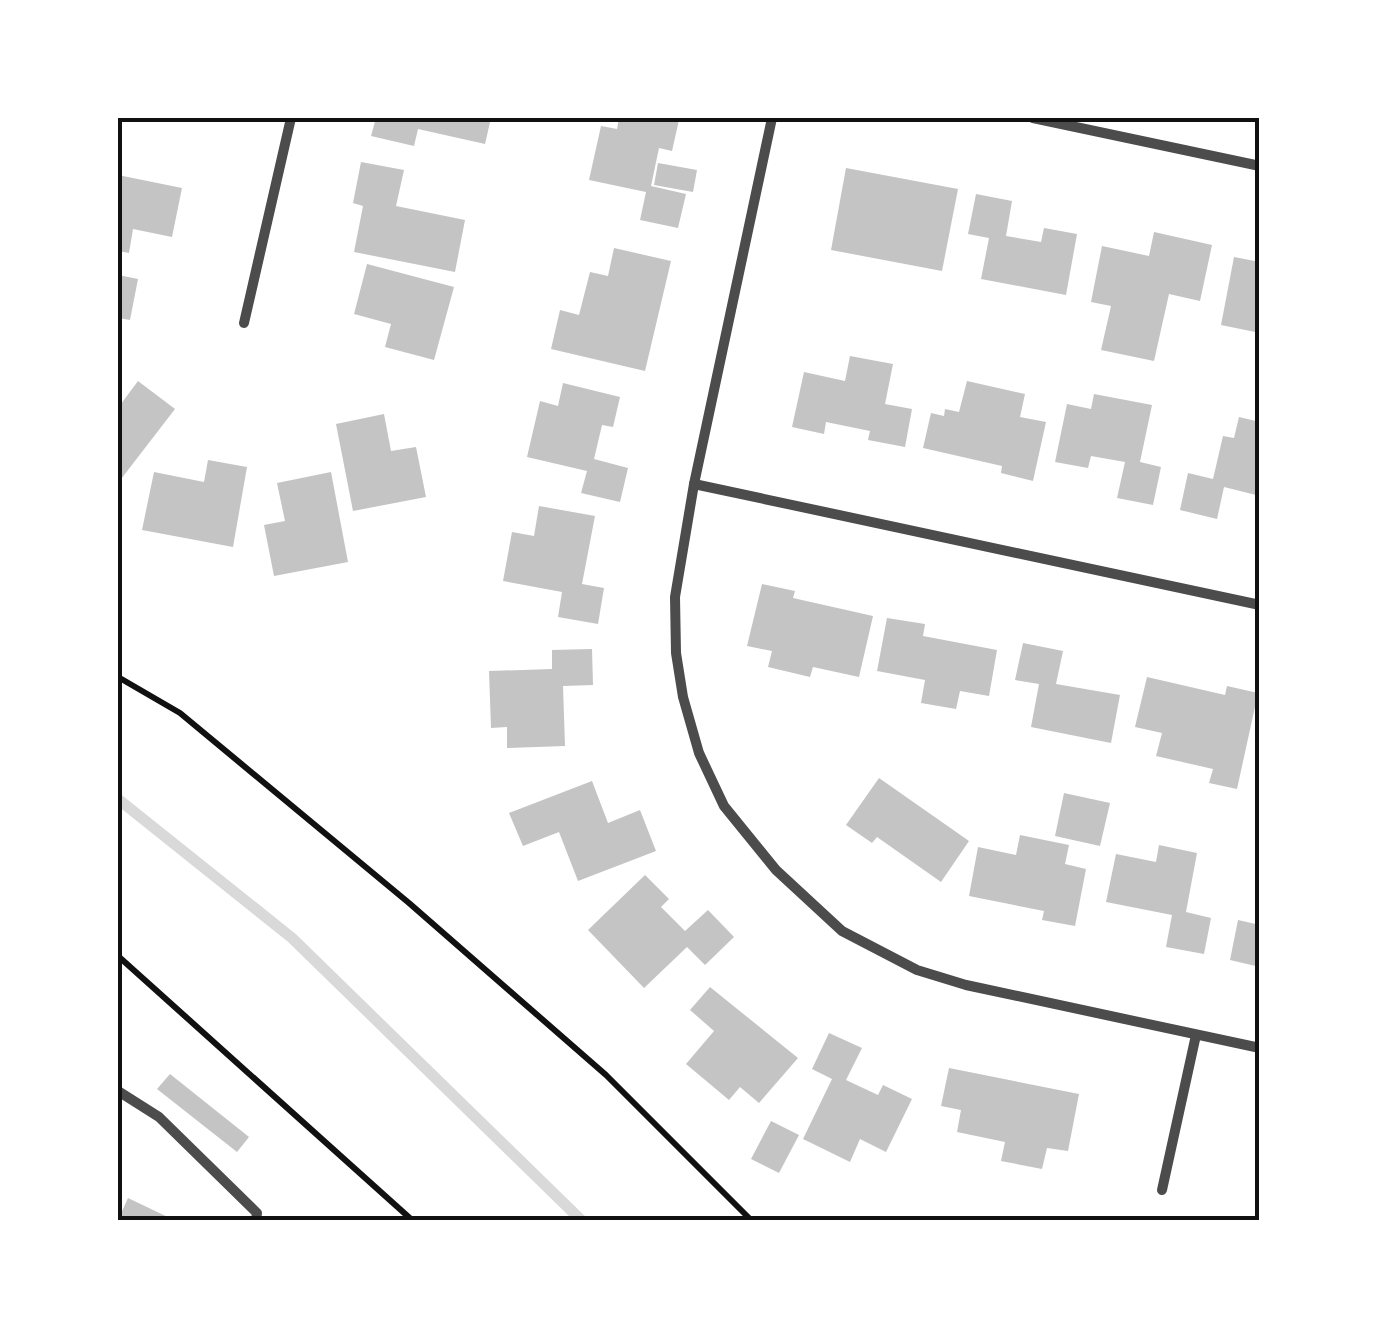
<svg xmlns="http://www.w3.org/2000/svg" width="1377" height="1338" font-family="'DejaVu Sans',sans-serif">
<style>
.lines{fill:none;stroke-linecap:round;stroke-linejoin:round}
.stream{stroke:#d9d9d9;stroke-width:11}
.building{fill:#c4c4c4}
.path{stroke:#111;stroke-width:6}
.minor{stroke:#4c4c4c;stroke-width:10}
.neatline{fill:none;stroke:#111;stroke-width:4}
</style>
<rect width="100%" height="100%" fill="#fff"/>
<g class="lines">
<path class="stream" d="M118,799L292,938L581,1220"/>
</g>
<g class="building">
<path d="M376,118H491L485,144L418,129L414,146L371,136Z"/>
<path d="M619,118L679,120L672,151L659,148L651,186L686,194L678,228L640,220L646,192L589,180L601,126L617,129Z"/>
<path d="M361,162L404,170L396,206L465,220L455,272L354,252L363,206L353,203Z"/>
<path d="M658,163L697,170L693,192L654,185Z"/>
<path d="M846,168L958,189L942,271L831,250Z"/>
<path d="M118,175L182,188L172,237L133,229L129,253L118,251Z"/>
<path d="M976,194L1012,201L1006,236L1041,242L1044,228L1077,234L1066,295L981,279L989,238L968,234Z"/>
<path d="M1154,232L1212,245L1200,301L1169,294L1154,361L1101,350L1111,306L1091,302L1102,246L1149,256Z"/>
<path d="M614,248L671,261L645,371L551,349L560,310L579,315L590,272L608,276Z"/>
<path d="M1234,257L1260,262V333L1221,325Z"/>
<path d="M367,264L454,287L434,360L385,347L391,324L354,314Z"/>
<path d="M118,275L138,279L130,320L118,318Z"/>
<path d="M850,356L893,364L885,404L912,409L905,447L868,440L870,431L826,422L824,434L792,427L804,372L845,381Z"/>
<path d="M138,381L175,409L118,483V408Z"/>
<path d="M967,381L1025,394L1020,417L1046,422L1033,481L1001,473L1002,466L923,448L931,413L944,416L945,409L959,412Z"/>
<path d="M563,383L620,397L613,427L602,425L594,459L628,468L620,502L581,493L587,471L527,457L540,401L558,406Z"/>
<path d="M1094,394L1152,405L1140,462L1161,467L1153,505L1117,498L1125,462L1091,456L1088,468L1055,462L1067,404L1091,409Z"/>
<path d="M384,414L391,451L416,447L426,497L353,511L336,424Z"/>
<path d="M1239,417L1260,422V496L1224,487L1217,519L1180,510L1188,473L1213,479L1223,436L1234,438Z"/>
<path d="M208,460L247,467L233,547L142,530L154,472L204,482Z"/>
<path d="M331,472L348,562L274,576L264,525L285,521L277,483Z"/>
<path d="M539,506L595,516L582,584L604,588L598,624L558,617L562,592L503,581L512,532L534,536Z"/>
<path d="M762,584L795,591L793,598L873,616L859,677L813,667L810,677L768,667L772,651L747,646Z"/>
<path d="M887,618L925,624L923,636L997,650L989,696L960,691L956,709L921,703L925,680L877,671Z"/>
<path d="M1023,643L1063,651L1056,684L1120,695L1111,743L1031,727L1039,684L1015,680Z"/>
<path d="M592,649L593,685L563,686L565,746L507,748V727L491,728L489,671L552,669V650Z"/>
<path d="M1147,677L1225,695L1227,686L1258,693L1237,789L1209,783L1213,769L1156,756L1162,733L1135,727Z"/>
<path d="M879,778L969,841L941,882L877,837L872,843L846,825Z"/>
<path d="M592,781L608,823L640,810L656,851L578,881L559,832L523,846L509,813Z"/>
<path d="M1064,793L1110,803L1100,846L1055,836Z"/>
<path d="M1020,835L1069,845L1065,864L1086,869L1075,926L1042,920L1044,911L969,896L978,847L1016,855Z"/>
<path d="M1159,845L1197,853L1186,912L1211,918L1204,954L1166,947L1172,915L1106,902L1116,854L1156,862Z"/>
<path d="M645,875L669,899L661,907L685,931L708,910L734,937L705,965L687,947L644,988L588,930Z"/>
<path d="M1238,920L1260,925V967L1230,960Z"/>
<path d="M710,987L798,1058L759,1103L740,1087L729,1100L686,1064L714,1031L690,1010Z"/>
<path d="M829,1033L862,1048L846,1080L878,1095L883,1085L912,1099L886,1152L860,1139L850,1162L803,1139L832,1079L812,1069Z"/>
<path d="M949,1068L1079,1094L1068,1151L1047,1148L1042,1169L1001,1161L1005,1142L957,1132L961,1110L941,1106Z"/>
<path d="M170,1074L249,1137L237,1152L157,1089Z"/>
<path d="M771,1121L799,1135L779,1173L751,1159Z"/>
<path d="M128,1198L174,1220H118Z"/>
</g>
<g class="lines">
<g class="path">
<path d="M118,677L180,713L409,903L606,1075L751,1220"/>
<path d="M118,956L412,1220"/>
</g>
<g class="minor">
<path d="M772,118L694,484L675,597L676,653L683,697L699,753L724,806L776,870L842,931L917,970L966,985L1260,1048"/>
<path d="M1033,118L1260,166"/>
<path d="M244,323L291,118"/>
<path d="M694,484L1260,605"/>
<path d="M118,1091L159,1117L257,1213L256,1220"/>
<path d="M1162,1190L1196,1035"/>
</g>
</g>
<rect width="1377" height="1338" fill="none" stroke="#ffffff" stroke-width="240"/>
<rect x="120" y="120" width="1137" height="1098" class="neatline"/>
</svg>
